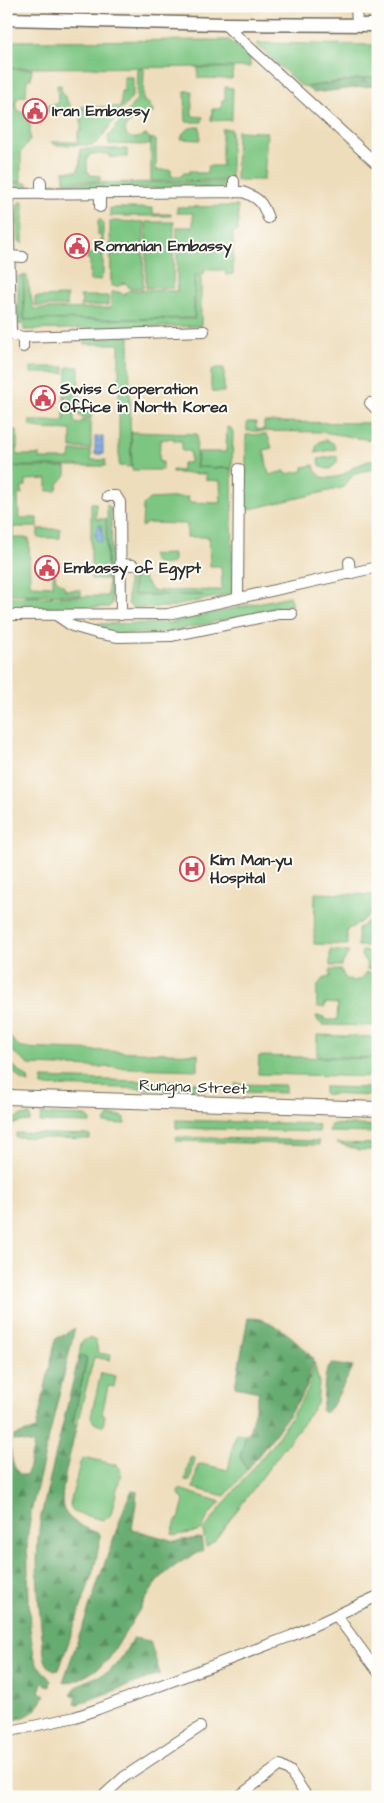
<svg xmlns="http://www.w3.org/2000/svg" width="384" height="1803" font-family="'Architects Daughter',sans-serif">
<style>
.green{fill:#7dc682;stroke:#547856}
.forest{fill:url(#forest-firs);stroke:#486b4e}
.water{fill:url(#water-rules);stroke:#536a88}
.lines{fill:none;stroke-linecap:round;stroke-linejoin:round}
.minor-casing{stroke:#6f695d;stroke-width:12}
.tertiary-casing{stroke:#6f695d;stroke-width:15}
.secondary-casing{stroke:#6f695d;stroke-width:16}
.minor{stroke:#fff;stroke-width:10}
.tertiary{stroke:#fff;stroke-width:12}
.secondary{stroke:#fff;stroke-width:14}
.labels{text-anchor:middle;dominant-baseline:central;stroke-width:4;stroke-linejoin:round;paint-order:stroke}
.poi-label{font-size:16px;font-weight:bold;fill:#2b2b2b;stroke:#fdfcf7;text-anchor:start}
.street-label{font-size:16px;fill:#2b2b2b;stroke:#fdfcf7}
</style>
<defs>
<pattern id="forest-firs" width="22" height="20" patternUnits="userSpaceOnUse" patternTransform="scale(1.25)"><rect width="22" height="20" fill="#66ab70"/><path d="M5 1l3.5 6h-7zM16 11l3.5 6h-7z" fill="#548b5c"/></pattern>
<pattern id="water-rules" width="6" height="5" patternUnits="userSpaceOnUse" patternTransform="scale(1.25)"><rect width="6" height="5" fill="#7ba9e4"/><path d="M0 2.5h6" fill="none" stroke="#658ab9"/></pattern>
</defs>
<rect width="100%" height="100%" fill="#fdfcf7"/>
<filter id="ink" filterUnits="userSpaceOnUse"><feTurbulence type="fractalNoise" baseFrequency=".02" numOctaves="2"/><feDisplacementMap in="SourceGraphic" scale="10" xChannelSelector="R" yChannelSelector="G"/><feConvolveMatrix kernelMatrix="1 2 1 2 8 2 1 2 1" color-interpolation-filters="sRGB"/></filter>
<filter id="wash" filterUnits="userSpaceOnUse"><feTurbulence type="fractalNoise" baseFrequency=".0096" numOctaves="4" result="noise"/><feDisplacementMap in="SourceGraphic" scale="20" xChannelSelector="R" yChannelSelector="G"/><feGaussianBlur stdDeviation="1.12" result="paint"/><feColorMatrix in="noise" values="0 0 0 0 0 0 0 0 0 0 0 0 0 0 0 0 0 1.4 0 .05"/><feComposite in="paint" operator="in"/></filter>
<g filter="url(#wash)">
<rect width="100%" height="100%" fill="#edb"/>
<g class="green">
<path d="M229,40L250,56V67L6,68V41Z"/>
<path d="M258,43L378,45V76L306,87L300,85L257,45Z"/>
<path d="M198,68H233L232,79L198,78Z"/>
<path d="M6,69H32L31,79H27L26,96H20C14,101 14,107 20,112L30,113V140L21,152V182L6,181Z"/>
<path d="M138,69H144L143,100L149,104L154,112L148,115L145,112L139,114V118L127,124L125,131C129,142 137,138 146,135L150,138V145L109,144L108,137L137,99Z"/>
<path d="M124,77H133V94L131,98L98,142L92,145H55L51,142H78V132L81,131V107H121V91H124Z"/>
<path d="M57,85H61V90L74,113L48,112V105L58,104Z"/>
<path d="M225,87L233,88L232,117L231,120L211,121L212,109H221L222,100H225Z"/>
<path d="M185,91H192V116L203,117L202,122H186Z"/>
<path d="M200,127V140L181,139C184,129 189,127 200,127Z"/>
<path d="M222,129H231V180L151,181V138L156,140V170H171V176H182L183,173H189V171H195V173H207L208,166H222Z"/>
<path d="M237,131L267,132L264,180H236Z"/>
<path d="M80,149H127V157H109L108,154H90L89,157H87V172H89L90,175L100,176V181H64V171H77L80,165Z"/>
<path d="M230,182L225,188L50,189L45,183Z"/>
<rect x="6" y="183" width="22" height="6"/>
<path d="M20,202H23V244L17,239V205Z"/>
<path d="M238,206V231L233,232V274L226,275L225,270H204V275H194V318L24,320V275L27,276C28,288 32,297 33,309L111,308V292H119L124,295L129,290L177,291V227H193V213H177V207Z"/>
<path d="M110,208H153V214H171V216H110Z"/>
<path d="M98,220H101L103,223V274L100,280L90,281V260L87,259V254L101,253V236L98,235Z"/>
<path d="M110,221L144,222L143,288H129L127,284L124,283L119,286H111Z"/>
<path d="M146,222H174L173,288H146Z"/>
<path d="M18,276H23L24,320L195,319V276L201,277V326L24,330V325L19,324L18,322Z"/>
<path d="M68,296L66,301L68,306H35V297Z"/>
<path d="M80,296H108V305L80,306L82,301Z"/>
<path d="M129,336L131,467L119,466V344H84L86,339Z"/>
<rect x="31" y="367" width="33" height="6"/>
<path d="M67,367H79V399H83V412L91,413V419L82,418L81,416L77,414L66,393Z"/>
<path d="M215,368H224V392H214L211,388V372Z"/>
<path d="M64,393L74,415V422L78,424L82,421H91V449L71,448V430L40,429L30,425L29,421H64Z"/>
<path d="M6,422L7,597L108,596L107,505L111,508L112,603L109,607L6,609Z"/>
<path d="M247,422H256V429L264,430V422L378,423V440H370L323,432L247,431Z"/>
<path d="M227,427L231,428L233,433L232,468L197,467L198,452H226Z"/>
<path d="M8,430H17V455H40V459H70L71,451H91V460H106L105,466H8Z"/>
<path d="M131,432L197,434L196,467L232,469L233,591L230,594L170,607L133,608L128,604V572H132L133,595H203L134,594V570L139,571L151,590L154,591L220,590L222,588L221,566H210L209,537H187V524L147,523L142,527L143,505L149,499L188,497L189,502L221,503L220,481L206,480V474L172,473V470L182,471V463H190V451H182V441H174V438L160,440L159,462H163L162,470H132Z"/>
<path d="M265,434L268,436L272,448L264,450L269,475L285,471L286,474L303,471V467L314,465L315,470L322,477L329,478L341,476L354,467L378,457V468L355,473L342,488L246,510V435Z"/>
<path d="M327,440L333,443L336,449L316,453C315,445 319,440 327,440Z"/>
<path d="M337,456V463L330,469C323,469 319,466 318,459Z"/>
<path d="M8,467H66V475L59,483L56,491H47V479L26,480V486L22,487V494H18L19,518H37V527H13V538H29L30,585L53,586V573H55L56,579L65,587V590H81V595L9,594Z"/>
<path d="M91,503H96V519H106L107,579H91Z"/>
<rect x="38" y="529" width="22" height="9"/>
<path d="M173,554V563C163,565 155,567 151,555Z"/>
<path d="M289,596L292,605L165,633L110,634L96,624L168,623Z"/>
<path d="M315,893L378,895V908L354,927L347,929V945L314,944Z"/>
<path d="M378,913V946H358V929Z"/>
<path d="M330,950L349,952L341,966H330Z"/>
<path d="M362,951L378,952V972L367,969L366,962L361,956Z"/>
<path d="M330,970H341L345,978C353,983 362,981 366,972L378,976V1026L323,1025L318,1021L316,1016L324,1017V1020H337L338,1004L325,1003V1007H317C317,994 314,979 330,977Z"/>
<path d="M6,1023V1032L20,1048L198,1054V1070L29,1065L6,1046Z"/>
<path d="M317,1035L378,1037V1058L317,1056Z"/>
<path d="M259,1056L378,1059V1077L258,1074Z"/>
<path d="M6,1060L28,1078L29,1083L21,1080L7,1066Z"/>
<path d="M42,1078L209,1083L206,1088L200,1090L42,1086Z"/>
<path d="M235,1084L285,1085V1093L242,1092L238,1091Z"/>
<path d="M324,1087L378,1088V1096L324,1094Z"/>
<path d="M41,1114L86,1116L90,1119V1123L40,1122Z"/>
<path d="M30,1115V1121L20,1122L6,1127V1123L20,1116Z"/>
<path d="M109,1116H121L124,1118L125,1124L104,1123Z"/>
<path d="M176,1120L315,1124L318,1125L319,1132L176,1128Z"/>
<path d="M333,1124L378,1126V1133L329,1132L330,1126Z"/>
<path d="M16,1133L90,1135V1139L16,1137Z"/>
<path d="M176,1137L319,1141V1145L176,1141Z"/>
<path d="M337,1143L378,1144V1150H359Z"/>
<path d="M89,1338L96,1341L98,1353L111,1355L110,1360L94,1357L76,1428L73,1423L87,1359L79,1356L81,1342Z"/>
<path d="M314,1362L319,1383L317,1404L214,1541L206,1547L203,1531L223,1505L276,1440L308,1390Z"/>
<path d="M101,1373L116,1376L114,1387L108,1386L102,1414L105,1415L103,1426L94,1423L91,1416Z"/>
<path d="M236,1433L246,1434L240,1457L247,1470L225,1496L193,1488L198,1465L201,1464L228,1470Z"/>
<path d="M190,1457L195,1458L190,1481L185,1480Z"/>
<path d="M88,1458L117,1465L120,1468L121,1473L111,1514L108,1518L103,1520L75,1513L71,1509L70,1504L80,1463L83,1459Z"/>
<path d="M179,1489L221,1502L208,1516L202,1529L197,1532L176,1535L172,1534L176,1520L179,1519L184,1501L178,1492Z"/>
</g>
<g class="forest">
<path d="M378,76V85L314,93L306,87Z"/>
<path d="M248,1318C271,1316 300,1342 313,1359L306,1389L276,1433L247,1470L240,1457L246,1434L249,1433L259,1392L235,1387Z"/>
<path d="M75,1328L32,1508L27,1539L30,1629L34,1655L37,1664L51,1681L50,1686L42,1683L39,1692L45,1695C37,1714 25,1718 6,1722V1438H10C11,1451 10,1466 21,1475H27L34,1444L13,1440L14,1436L36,1429L56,1338L62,1336Z"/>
<path d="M79,1356L87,1358L73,1423L76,1428C73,1445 57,1496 64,1510C70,1523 88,1529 100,1534V1541L94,1569L59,1670L54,1671C47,1666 45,1662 44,1654C39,1608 33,1561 41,1516Z"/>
<path d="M334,1364L353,1367L333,1405L325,1413L321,1410C326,1398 322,1373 330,1365Z"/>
<path d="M132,1490L137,1491L136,1504L132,1529L174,1541L201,1538L203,1550C185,1559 169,1568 156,1583L109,1659C97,1670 82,1680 67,1683L63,1682L126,1503Z"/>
<path d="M133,1638L150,1641L160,1674L78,1704L75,1703L77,1697L71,1694C79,1678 103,1679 115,1666C122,1658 128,1647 133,1638Z"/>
</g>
<g class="water">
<rect x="95" y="437" width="8" height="17"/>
<path d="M101,525L103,541L101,543L96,539L95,533L98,526Z"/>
</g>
</g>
<g filter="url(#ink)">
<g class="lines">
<defs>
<g id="minor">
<path d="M356,6L357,24"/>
<path d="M224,24L378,165"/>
<path d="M234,192V181"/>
<path d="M6,194L243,192C260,199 262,202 268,218"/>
<path d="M8,194L11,331L14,335L23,337L204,331"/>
<path d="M41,194V182"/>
<path d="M100,207V193"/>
<path d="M9,256L23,257"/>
<path d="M23,347V337"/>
<path d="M370,403L378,411"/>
<path d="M107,496H116L120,502L121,615"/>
<path d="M349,562L350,574"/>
<path d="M121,564L133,565"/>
<path d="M238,598L239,469"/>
<path d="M6,615L168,614L378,567"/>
<path d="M56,615L72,626L96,633L118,637L171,636L278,614H292"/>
<path d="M336,1615L378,1672"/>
<path d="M6,1732L75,1717L98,1709L291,1636L378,1596"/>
<path d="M102,1797L124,1777L200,1727"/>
<path d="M238,1797L280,1765L290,1771L307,1797"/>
</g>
<path id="tertiary" d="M6,19L224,24L378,25"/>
<path id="secondary" d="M6,1097L378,1109"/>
</defs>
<use href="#minor" class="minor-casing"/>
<use href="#tertiary" class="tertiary-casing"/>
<use href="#secondary" class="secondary-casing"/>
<use href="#minor" class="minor"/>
<use href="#tertiary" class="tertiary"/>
<use href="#secondary" class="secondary"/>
</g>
</g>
<defs>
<symbol id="civic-ring" viewBox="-11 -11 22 22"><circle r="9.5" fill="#fdfcf7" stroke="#d1495b" stroke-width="1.5"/><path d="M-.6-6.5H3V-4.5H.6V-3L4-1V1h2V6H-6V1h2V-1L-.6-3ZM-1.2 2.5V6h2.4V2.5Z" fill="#d1495b"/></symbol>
<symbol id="hospital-ring" viewBox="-11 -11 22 22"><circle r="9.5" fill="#fdfcf7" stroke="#d1495b" stroke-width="1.5"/><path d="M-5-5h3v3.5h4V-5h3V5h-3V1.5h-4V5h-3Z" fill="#d1495b"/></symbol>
</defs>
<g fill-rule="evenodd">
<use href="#civic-ring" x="21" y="97" width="28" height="28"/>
<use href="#civic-ring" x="63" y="232" width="28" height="28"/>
<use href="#civic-ring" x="29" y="384" width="28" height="28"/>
<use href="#civic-ring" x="33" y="554" width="28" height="28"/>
<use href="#hospital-ring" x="178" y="855" width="28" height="28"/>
</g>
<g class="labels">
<g class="poi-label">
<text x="52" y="111">Iran Embassy</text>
<text x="94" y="246">Romanian Embassy</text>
<text x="60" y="389">Swiss Cooperation<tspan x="60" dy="18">Office in North Korea</tspan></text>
<text x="64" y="568">Embassy of Egypt</text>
<text x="210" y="860">Kim Man-yu<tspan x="210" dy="18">Hospital</tspan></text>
</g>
<g class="street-label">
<text transform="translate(193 1087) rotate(2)">Rungna Street</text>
</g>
</g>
<rect width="384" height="1803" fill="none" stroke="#fdfcf7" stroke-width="25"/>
</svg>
